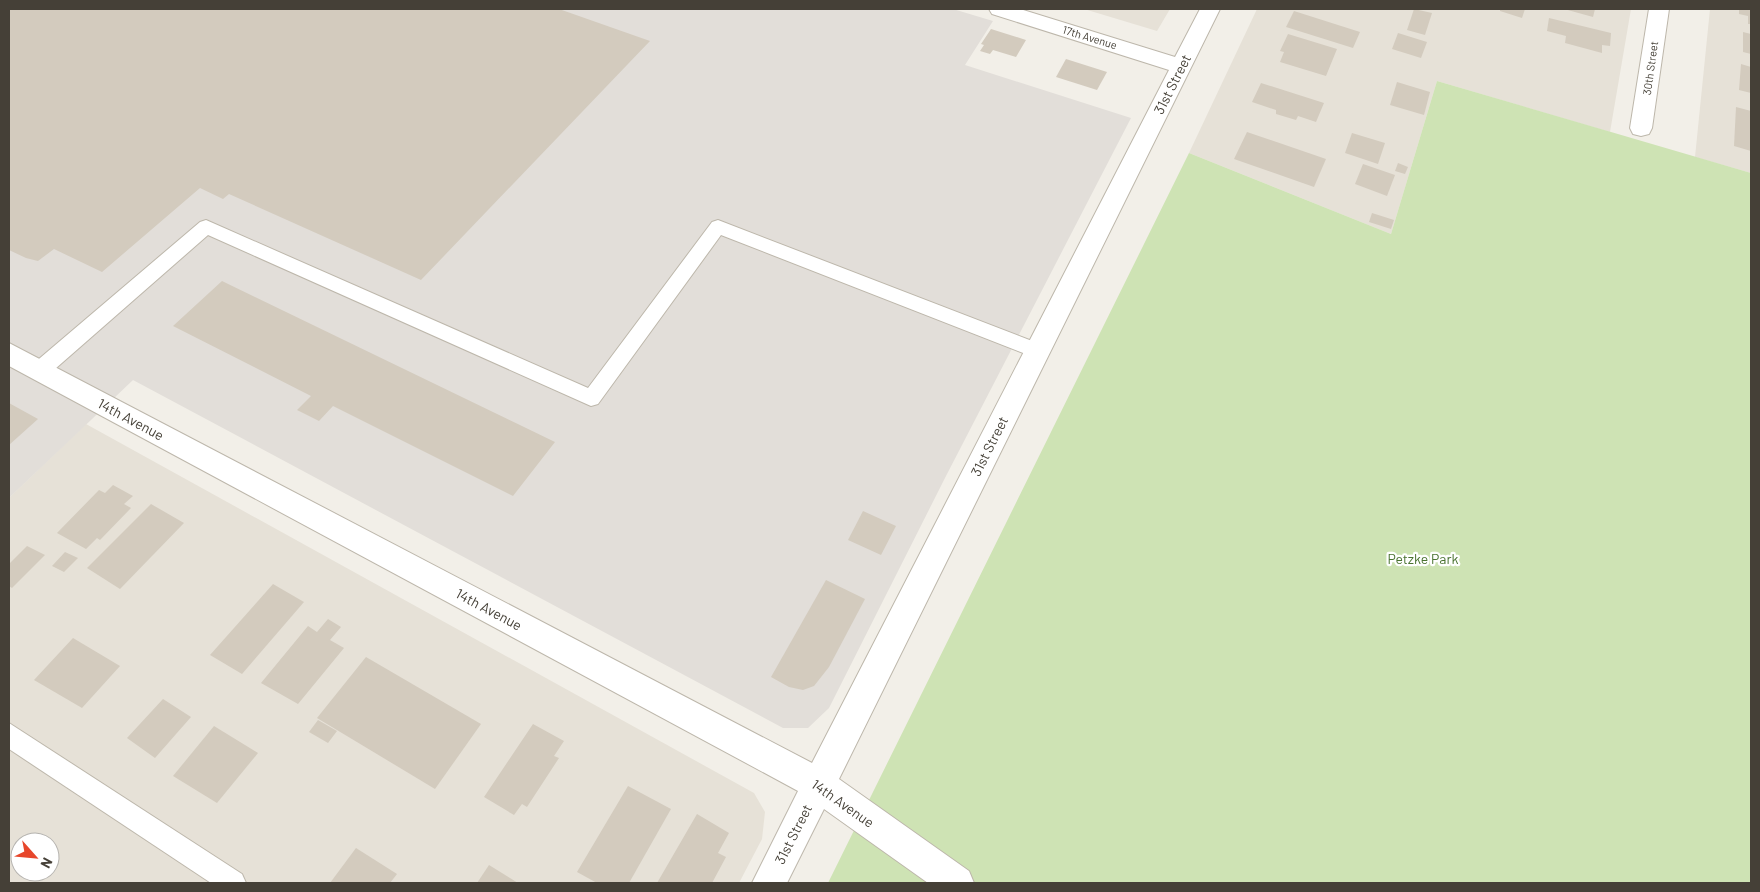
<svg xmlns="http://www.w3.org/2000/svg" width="1760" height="892" font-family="Barlow,sans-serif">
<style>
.residential{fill:#e6e1d7;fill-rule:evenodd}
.industrial{fill:#e2ded9}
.green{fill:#cee3b4}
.building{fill:#d3cbbe}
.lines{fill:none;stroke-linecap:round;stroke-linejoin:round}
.lane-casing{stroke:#bdb7ab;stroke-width:2}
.street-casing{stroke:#bdb7ab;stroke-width:2}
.lane{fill:#fff;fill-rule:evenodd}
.street{fill:#fff;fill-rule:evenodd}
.labels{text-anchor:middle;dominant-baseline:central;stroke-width:4.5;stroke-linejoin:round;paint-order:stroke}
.far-street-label{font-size:11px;fill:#454037;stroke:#fff}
.street-label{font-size:14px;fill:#454037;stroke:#fff}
.park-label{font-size:14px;fill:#497230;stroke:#fff}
</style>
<rect width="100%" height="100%" fill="#f2efe8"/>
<g class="residential">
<path d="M1084,9H1170L1157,31Z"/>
<path d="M1257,9H1631L1610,132L1437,81L1391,234L1189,153Z"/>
<path d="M1710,9H1751V173L1695,157Z"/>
<path d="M86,424L754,793L765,812L762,839L739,883H9V498ZM20,842H50V872H20Z"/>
</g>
<path class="industrial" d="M9,9H953L993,21L965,65L1131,118L946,476L829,708L808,728H783L133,380L9,498Z"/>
<path class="green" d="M1437,81L1751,173V883H828L1189,153L1391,234Z"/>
<g class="building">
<path d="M9,9H559L650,41L421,280L229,194L223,199L200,188L102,272L54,249L38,261L26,258L9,250Z"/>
<path d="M1414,9L1432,13L1425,35L1407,30Z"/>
<path d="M1500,9H1525L1522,18L1500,11Z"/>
<path d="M1564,9H1595L1593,17Z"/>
<path d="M1739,9H1751V24H1748V16L1739,14Z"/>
<path d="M1294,11L1360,32L1353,48L1286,27Z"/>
<path d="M1549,18L1611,33L1610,46L1602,45V53L1565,43L1566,36L1547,31Z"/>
<path d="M991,29L1026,40L1016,57L993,50L990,54L980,51L984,45L981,44Z"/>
<path d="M1743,32L1751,34V54L1743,52Z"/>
<path d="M1398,33L1427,42L1421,58L1392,49Z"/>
<path d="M1288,34L1337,49L1326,76L1280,62L1284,52L1280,51Z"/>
<path d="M1066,59L1107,72L1097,90L1056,77Z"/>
<path d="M1741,64L1751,67V93L1739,90Z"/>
<path d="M1397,82L1430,92L1424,115L1390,105Z"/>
<path d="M1261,83L1324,103L1316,122L1298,116L1296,120L1276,114V110L1252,102Z"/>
<path d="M1736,107L1751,111V151L1734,146Z"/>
<path d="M1247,132L1326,159L1314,187L1234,159Z"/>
<path d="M1352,133L1385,143L1378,164L1345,153Z"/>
<path d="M1398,163L1408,167L1405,174L1395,171Z"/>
<path d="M1363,164L1395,175L1387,196L1355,184Z"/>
<path d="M1372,213L1394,220L1391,229L1369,222Z"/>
<path d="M222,281L555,442L513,496L333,406L319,421L297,410L311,396L173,326Z"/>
<path d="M9,403L38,419L9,445Z"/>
<path d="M113,485L133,496L124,504L131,508L100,540L97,538L86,549L57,533L99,490L105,493Z"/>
<path d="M151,504L184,523L120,589L87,568Z"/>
<path d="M863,511L896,526L881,555L848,540Z"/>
<path d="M27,546L45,555L12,588L9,586V564Z"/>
<path d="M65,552L78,558L64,572L52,566Z"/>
<path d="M826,580L865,599L829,667L814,686L803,690L789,687L771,677Z"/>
<path d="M273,584L304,602L242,674L210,655Z"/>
<path d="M328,619L341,627L330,640L344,648L298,704L261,683L308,626L317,632Z"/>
<path d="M73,638L120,666L82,708L34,680Z"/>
<path d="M366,657L481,724L435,789L317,718Z"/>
<path d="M163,699L191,717L155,758L127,738Z"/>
<path d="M318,720L337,731L328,743L309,732Z"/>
<path d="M533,724L564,741L554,756L559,758L527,807L522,804L514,815L484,797Z"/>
<path d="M214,726L258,753L217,803L173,776Z"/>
<path d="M628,786L671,809L629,883H597L577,872Z"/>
<path d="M697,814L729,833L718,853L726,857L712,883H657Z"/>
<path d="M356,848L397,874L390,883H330Z"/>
<path d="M489,865L518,883H477Z"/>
</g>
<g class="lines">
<defs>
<g id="lane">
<path d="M206,220L588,388L712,222L718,220L1045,346L1047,351L1045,356L1038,359L1031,356L721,235L598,404L591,406L208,235L47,376L40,378L33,376L30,370L33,364L200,222Z"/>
<path d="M9,723L242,874L246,883H211L9,749Z"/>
</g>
<g id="street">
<path d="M989,9H1020L1175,57L1200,9H1220L839,779L969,871L974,883H928L824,809L787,883H752L798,791L9,366V343L812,763L1169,70L992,14Z"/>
<path d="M1649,9H1669L1652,128L1649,134L1641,136L1633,134L1630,128Z"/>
</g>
</defs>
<use href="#lane" class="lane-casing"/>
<use href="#street" class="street-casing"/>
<use href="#lane" class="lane"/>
<use href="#street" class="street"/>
</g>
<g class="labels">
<g class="far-street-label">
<text transform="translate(1090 37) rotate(17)">17th Avenue</text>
<text transform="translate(1650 68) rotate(-82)">30th Street</text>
</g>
<g class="street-label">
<text transform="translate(1172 84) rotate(-63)">31st Street</text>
<text transform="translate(131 419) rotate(28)">14th Avenue</text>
<text transform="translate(989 446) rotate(-63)">31st Street</text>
<text transform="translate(489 609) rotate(28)">14th Avenue</text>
<text transform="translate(843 803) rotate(35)">14th Avenue</text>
<text transform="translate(793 834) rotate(-63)">31st Street</text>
</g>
<g class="park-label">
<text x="1423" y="558">Petzke Park</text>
</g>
</g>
<rect width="1760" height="892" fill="none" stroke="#454037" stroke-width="20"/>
<g transform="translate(35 857) rotate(117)"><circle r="24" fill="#ffffff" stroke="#b5b3af"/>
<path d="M0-4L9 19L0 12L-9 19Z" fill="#e7462b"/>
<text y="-8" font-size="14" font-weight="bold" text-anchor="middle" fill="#454037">N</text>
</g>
</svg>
